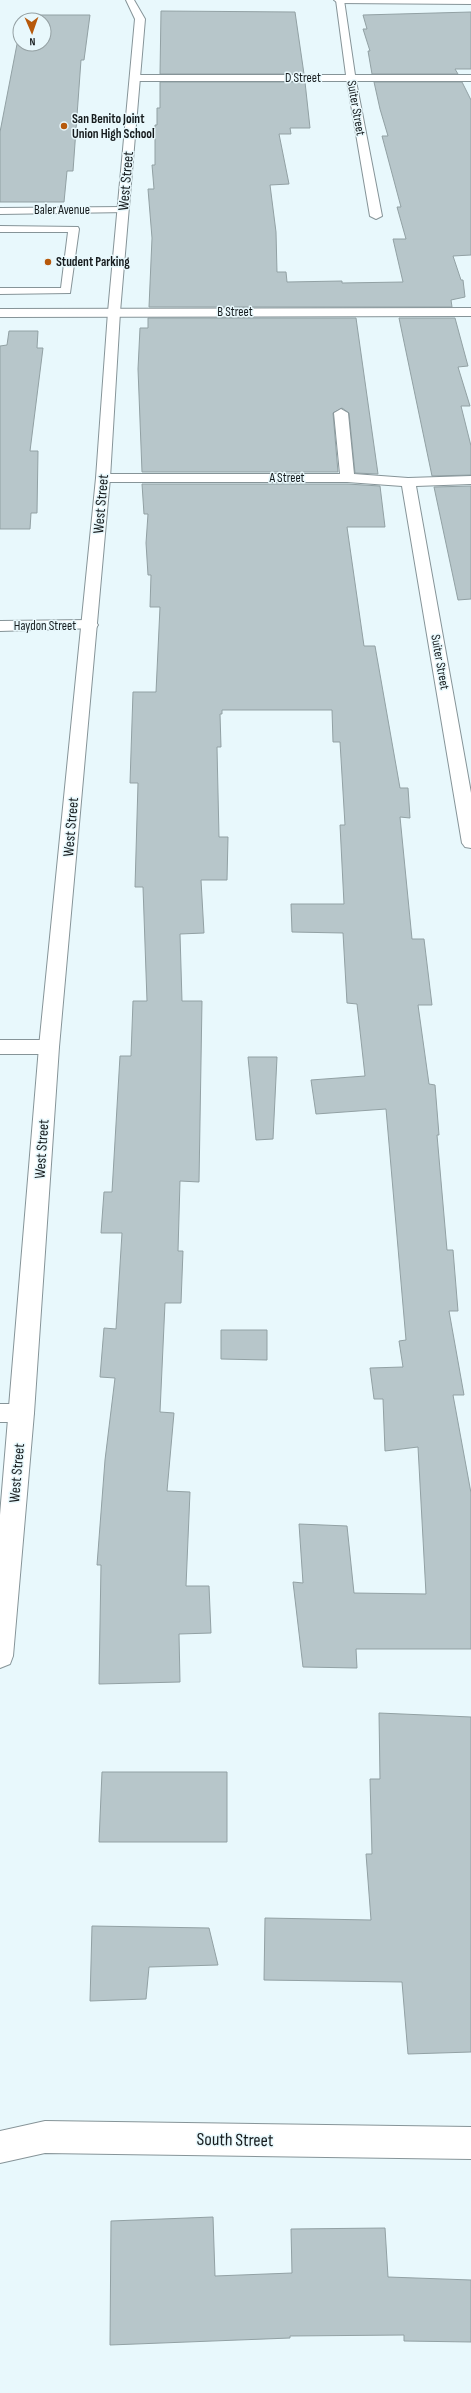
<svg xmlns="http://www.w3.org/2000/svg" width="471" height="2393" font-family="'Sofia Sans Condensed',sans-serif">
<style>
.building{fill:#b7c6ca;stroke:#92a1a4}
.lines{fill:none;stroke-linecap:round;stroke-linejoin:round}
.lane-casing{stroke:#869498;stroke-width:2}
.street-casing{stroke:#869498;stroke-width:2}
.secondary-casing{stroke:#869498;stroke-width:2}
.lane{fill:#fff;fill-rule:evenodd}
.street{fill:#fff;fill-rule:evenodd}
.secondary{fill:#fff;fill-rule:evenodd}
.poi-dot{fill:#b7590b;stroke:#e8f8fc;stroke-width:1.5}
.labels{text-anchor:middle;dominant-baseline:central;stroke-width:3;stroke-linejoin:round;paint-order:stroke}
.far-street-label{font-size:13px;fill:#161b1d;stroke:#e8f8fc}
.far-poi-label{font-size:13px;font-weight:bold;fill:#161b1d;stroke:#e8f8fc;text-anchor:start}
.street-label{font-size:15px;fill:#161b1d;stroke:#e8f8fc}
.near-street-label{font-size:18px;fill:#161b1d;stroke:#e8f8fc}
</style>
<rect width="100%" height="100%" fill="#e8f8fc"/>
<g class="building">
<path d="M161,11L295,12L304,74H160Z"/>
<path d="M471,12V69H455L458,74H372L368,51H370L363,29H367L363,15Z"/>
<path d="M34,15H90L84,60H81L73,171H67L64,202H0V132L18,39H20V44H44V20H33Z"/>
<path d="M160,82H305L310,128H290L291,134H279L289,184L270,185L276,232L277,272H286L287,282L342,281V283L403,282L393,239H406L397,207H401L382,136H388L380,109L374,82H462L471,100V255L453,256L461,280H463L465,297L451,300L452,307H149L152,238L148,189H154L152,165H155V125H157V108H160Z"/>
<path d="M148,318H356L378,474L355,473L349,413L342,408L333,413L338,472H142L138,369L140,328H148Z"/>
<path d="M399,318H455L468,366L458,367L470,406H461L471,446V475L432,476Z"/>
<path d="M9,331H38L37,348H43L30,451H38L37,513H31L30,529H0V346L7,345Z"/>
<path d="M142,484H347L380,486L385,527H347L364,646H375L400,788H408L410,818L400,817L412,939H424L432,1005H418L429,1084L435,1085L439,1135H437L447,1250H453L458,1311H449L464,1395H453L471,1493V1649H356L357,1668L303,1667L293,1582L303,1583L299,1524L347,1526L354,1593L426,1594L418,1447L385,1451L383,1399H374L370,1368L403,1367L399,1341L406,1340L386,1109L316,1114L311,1080L365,1076L357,1004L347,1003L343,933L292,932L291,904H344L340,825H345L340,742H333L332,710H222V714H220L221,747H217L219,837H228L227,880H201L204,933L180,934L182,1001H202L199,1182L180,1181L178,1251H183L181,1303H165L160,1412L174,1413L167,1491L190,1492L186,1586H209L211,1633L179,1634L180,1682L99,1684L101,1565H97L105,1460L115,1378L100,1377L104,1328L116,1329L122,1233H101L104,1192H112L120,1056H131L133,1001H147L143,887H135L138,783H130L133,692H156L160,607H150L151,575H148L146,543L148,514H144Z"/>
<path d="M471,486V599L458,600L434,487Z"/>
<path d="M248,1057H277L273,1139L256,1140Z"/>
<path d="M221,1330H267V1360L221,1359Z"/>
<path d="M379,1713L471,1717V2052L408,2054L402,1982L264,1980L265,1918L371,1920L366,1854H372L370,1779H380Z"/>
<path d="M102,1772H227V1842H99Z"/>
<path d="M92,1926L209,1928L218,1965L149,1967L146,1999L90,2001Z"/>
<path d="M213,2217L215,2276L292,2273L291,2229L385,2228L388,2277L471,2280V2342L404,2341V2335L290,2336V2338L110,2345L111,2221Z"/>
</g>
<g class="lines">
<defs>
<path id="lane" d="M0,226L78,227L79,229L70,293L0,294V288H61L68,232H0Z"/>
<g id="street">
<path d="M336,0H344L355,75H471V81H356L382,216L376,219L370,216L347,81H135L130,78L135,75H346Z"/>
<path d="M124,207L128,208V212L0,214V208Z"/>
<path d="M471,308V316L0,317V309Z"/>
<path d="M341,409L348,413L354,474L408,478L471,476V484L416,486L471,793V848L465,847L462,843L402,486L347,482H103L96,478L103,474H340L334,413Z"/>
<path d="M90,620L96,622L98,625L96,628L0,631V621Z"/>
<path d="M0,1040H49L56,1042L59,1047L56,1052L49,1054H0Z"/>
<path d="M0,1404H22L31,1406L34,1413L31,1420L22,1422H0Z"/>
</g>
<g id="secondary">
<path d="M126,0H134L145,19L120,312L110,478L59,1047L34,1413L13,1656L10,1664L0,1668V1515L39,1047L96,478L108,312L135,19Z"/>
<path d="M334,0H471V4L338,3Z"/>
<path d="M45,2121L471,2127V2159L45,2153L0,2163V2131Z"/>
</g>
</defs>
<use href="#lane" class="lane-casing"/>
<use href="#street" class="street-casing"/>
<use href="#secondary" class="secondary-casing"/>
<use href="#lane" class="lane"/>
<use href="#street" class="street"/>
<use href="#secondary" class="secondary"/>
</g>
<g class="poi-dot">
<circle cx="64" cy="126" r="4"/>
<circle cx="48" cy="262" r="4"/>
</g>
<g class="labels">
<g class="far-street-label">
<text x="303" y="78">D Street</text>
<text transform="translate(356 108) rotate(80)">Suiter Street</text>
<text x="62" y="210">Baler Avenue</text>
<text x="235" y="312">B Street</text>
<text x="287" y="478">A Street</text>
<text x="45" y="626">Haydon Street</text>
<text transform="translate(440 662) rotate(80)">Suiter Street</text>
</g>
<g class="far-poi-label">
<text x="72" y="119">San Benito Joint<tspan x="72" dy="15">Union High School</tspan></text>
<text x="56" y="262">Student Parking</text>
</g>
<g class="street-label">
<text transform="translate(126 181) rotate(-85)">West Street</text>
<text transform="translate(101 504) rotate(-85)">West Street</text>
<text transform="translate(71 827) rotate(-85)">West Street</text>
<text transform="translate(42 1149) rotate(-86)">West Street</text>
<text transform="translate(17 1473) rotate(-85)">West Street</text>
</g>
<g class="near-street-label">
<text transform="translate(235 2140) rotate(1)">South Street</text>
</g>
</g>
<g transform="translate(32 32) rotate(178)"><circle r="19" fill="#e8f8fc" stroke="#94a0a3"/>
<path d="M0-3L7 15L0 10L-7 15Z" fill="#b7590b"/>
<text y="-6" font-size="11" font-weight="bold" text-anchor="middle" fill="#161b1d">N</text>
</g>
</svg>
